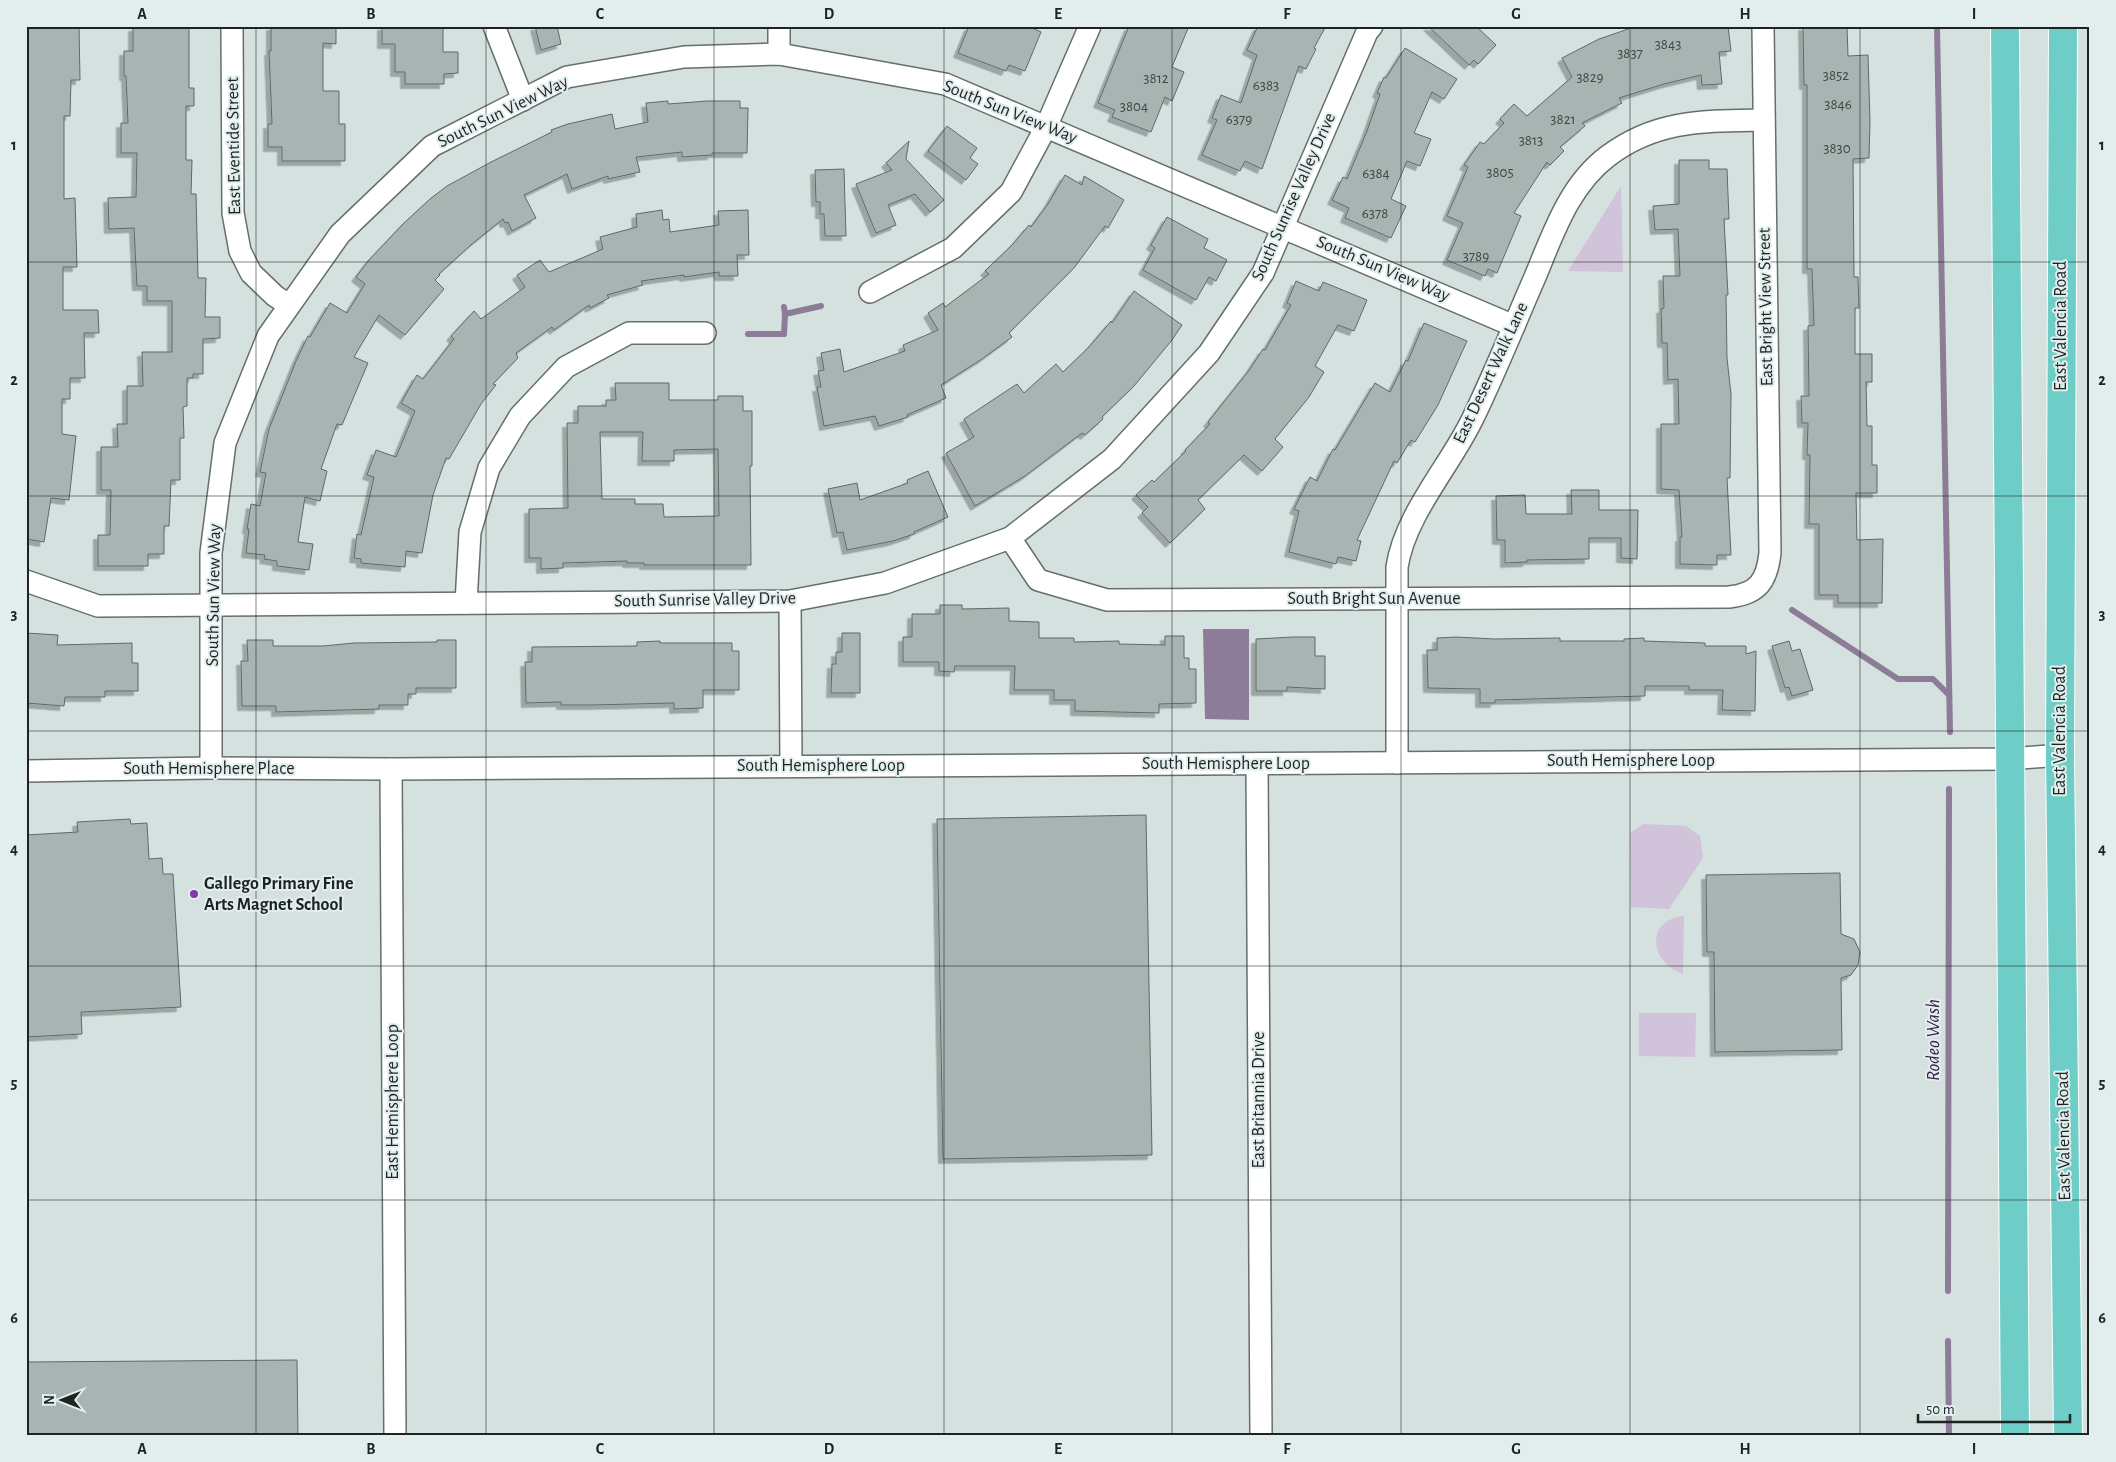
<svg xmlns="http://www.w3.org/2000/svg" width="2116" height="1462" font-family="'Alegreya Sans',sans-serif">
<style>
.green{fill:#d0c3da}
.water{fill:#8c7c98}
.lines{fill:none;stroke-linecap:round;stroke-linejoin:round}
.stream{stroke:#8c7c98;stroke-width:6}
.building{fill:#a8b4b2;stroke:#5e6968;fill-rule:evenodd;filter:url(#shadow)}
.minor-casing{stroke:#656f6e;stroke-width:24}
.primary-casing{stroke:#fff;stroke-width:30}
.minor{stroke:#fff;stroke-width:21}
.primary{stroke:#6ecec7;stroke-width:28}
.grid{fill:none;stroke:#1e2322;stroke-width:1;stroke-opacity:0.55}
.poi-dot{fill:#8339ab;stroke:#e2eeed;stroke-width:2}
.labels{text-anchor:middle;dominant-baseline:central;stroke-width:4;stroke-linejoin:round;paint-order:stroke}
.number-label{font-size:15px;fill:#404746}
.street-label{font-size:18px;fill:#1e2322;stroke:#e2eeed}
.poi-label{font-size:18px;font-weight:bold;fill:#1e2322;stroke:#e2eeed;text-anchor:start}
.water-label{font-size:19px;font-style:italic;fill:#3b224a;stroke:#e2eeed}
.neatline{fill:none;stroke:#1e2322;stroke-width:2}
.grid-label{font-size:16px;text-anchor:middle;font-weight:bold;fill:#1e2322}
</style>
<defs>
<filter id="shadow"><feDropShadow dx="-4.5" dy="4.5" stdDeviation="0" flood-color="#0004"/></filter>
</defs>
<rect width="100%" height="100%" fill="#d5e1df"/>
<g class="green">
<path d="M1621,186L1623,272L1568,271Z"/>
<path d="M1643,824L1686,826L1700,836L1703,858L1669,909L1631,907L1630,833Z"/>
<path d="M1684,916L1683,974C1650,963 1644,920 1684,916Z"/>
<path d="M1639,1013H1696L1695,1057L1639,1056Z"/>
</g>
<path class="water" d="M1203,629H1249V720L1205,719Z"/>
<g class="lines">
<g class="stream">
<path d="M1937,26L1950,732"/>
<path d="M784,307L785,314L821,306"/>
<path d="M748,334H784L785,314"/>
<path d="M1792,610L1898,679H1933L1949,695"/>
<path d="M1948,1291L1949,789"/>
<path d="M1948,1341L1949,1436"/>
</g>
</g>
<g class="building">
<path d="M26,26H79L80,80H71L70,116H64V199L75,198L77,267H63V310H98L99,333H84L85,378H70V399H62V434L76,436L69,500L51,498L44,542L26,539Z"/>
<path d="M189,26V88H194V106H186V160H192L191,194H196L198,278H206L205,317H220V338L203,339V374H193V378H187V406L183,407L184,438H180V480H171L169,526H164V554H148V566H98V535H110L111,490H101V447H118L117,424H127V386H143L142,352H172V301H147V286H137L134,228L109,229L108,198L136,197L137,153H121V123H128L126,76H124V51H133V27Z"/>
<path d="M271,26H336V44L323,43V91H339V124H345V161H282V147H268V124H272L269,51H271Z"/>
<path d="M382,26H443V52H458V73L444,74V84H405V72H395V44H382Z"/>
<path d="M535,26H557L561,44L541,50Z"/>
<path d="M969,26H1028L1041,32L1025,71L1009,65L1006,71L958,53Z"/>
<path d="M1129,26H1189L1172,67L1184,72L1172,101L1165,97L1151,132L1112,117L1115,110L1098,103Z"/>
<path d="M1258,26H1326L1314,48L1316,49L1306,69L1299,66L1262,169L1245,161L1240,171L1202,155L1217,120L1212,118L1221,95L1241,103L1257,55L1247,50Z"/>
<path d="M1428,26H1476L1496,45L1478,64L1474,60L1469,65Z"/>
<path d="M1637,26H1728L1731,51L1719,52L1722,84L1702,85L1701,75L1664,84L1619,98L1622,103L1582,123L1585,126L1560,147L1564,151L1550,165L1547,162L1514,213L1521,216L1497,273L1488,269L1485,276L1447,260L1463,223L1447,216L1468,167L1464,165L1480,142L1484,144L1504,123L1500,119L1514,104L1527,116L1572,77L1562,58L1599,39Z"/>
<path d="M1803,26H1847L1848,56L1868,55L1870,121L1869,158L1853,159L1854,277H1858L1859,308H1855V354H1872V382H1866L1867,426H1872V465H1877V493H1856L1857,540L1883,539L1882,603H1838V595H1819V524H1809L1810,455H1807L1808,423H1802L1801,396H1809L1808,326L1814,325L1812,269H1807V85H1804Z"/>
<path d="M1405,48L1457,79L1444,99L1432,92L1414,133L1431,139L1420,166L1407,161L1391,199L1406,206L1391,238L1345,218L1349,208L1332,200L1343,177L1347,179L1367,131L1380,94L1377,93L1384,77L1386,78Z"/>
<path d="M668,101V104L707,101H740V108H748L747,153H712V155L682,157V152L636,157L640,172L608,179V176L572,189L567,174L524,195L536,218L512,231L508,222L505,223L503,219L472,244L439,274L440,275L435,280L444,289L405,335L379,315L354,357L368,363L342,425L337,424L321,469L327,471L320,501L305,497L298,542L313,544L309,570L277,566V561L264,559L265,555L246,553L249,529H247L251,504L260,506L266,473L260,472L269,429L296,361L308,336L310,337L330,303L347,313L365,284L356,277L369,260L404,223L430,199L447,186L491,162L552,132L551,130L568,124L612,114L615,129L648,122L646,103Z"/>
<path d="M947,126L977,148L970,158L978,164L966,180L928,151Z"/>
<path d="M909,141L906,159L944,200L930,212L915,194L888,205L896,225L876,233L856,184L892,170L886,163Z"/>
<path d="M1679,160H1709V169H1727L1729,219H1724L1728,295H1726L1727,358L1731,394L1730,478H1727L1731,555H1717V565L1680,564V537H1682L1679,490L1661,489V424H1679L1678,379L1668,380L1667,343H1662L1661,309L1664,308L1663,276H1680L1678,229L1655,230L1653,206L1679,204Z"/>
<path d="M844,169L846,236H825L824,214H820V202H816L815,170Z"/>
<path d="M1065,175L1082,185L1084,176L1124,200L1108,228L1105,226L1074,268L1009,333L1012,337L982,359L941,385L946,398L907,415L908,417L879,426L875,416L824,426L817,387H821L818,371L824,370L821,353L840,349L844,372L905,351L903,345L938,330L928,313L943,303L945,307L989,274L985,271L1013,244L1029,225L1031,227L1048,204Z"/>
<path d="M662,210L663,220L669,219L670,232L719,225L718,211L748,210L749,255H737L738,276H719V272L684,277V275L641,281L643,285L607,295L609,298L590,308L589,305L554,330L552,327L516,353L518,358L493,384L496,385L481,404L449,459L446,458L433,495L422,553L406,551L405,567L361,563V559L354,558L357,534L361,535L374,477L367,475L376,450L396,457L415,411L401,403L417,375L423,379L454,339L451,336L474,311L481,319L525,287L517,275L540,260L549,272L603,249L600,237L637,227L636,214Z"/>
<path d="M1167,217L1208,239L1204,248L1227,260L1216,281L1209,277L1196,300L1143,270L1155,248L1151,245Z"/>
<path d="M1296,281L1319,291L1323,282L1367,300L1354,331L1338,325L1315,366L1324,372L1309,397L1275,439L1283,447L1262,471L1244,455L1198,500L1205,509L1170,543L1142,513L1148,507L1136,495L1152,480L1154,482L1186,451L1185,450L1210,424L1208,422L1250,369L1263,349L1265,350L1291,305L1287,303Z"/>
<path d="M1134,291L1182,325L1172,340L1134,386L1102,417L1103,419L1085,435L1082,433L1025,476L975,506L946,453L974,437L964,419L1017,384L1024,393L1056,364L1063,372L1089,347L1111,321L1112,323Z"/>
<path d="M1424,323L1467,341L1438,405L1415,442L1411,440L1397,463L1394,461L1357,540L1361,541L1356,561L1338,557L1336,564L1289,552L1299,511L1294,509L1310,477L1317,481L1333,449L1335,450L1375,383L1390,392L1406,360L1408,361Z"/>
<path d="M615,383H669V400H718V396H743V411H752V466H750L751,565H644V563H627V561L563,563V568L541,569V558H529V509L568,508L567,423H578V406H606V400H616ZM600,432H643L642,461H674V450L718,449L719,516L664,517L663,504H635V499H602Z"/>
<path d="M928,471L948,517L914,532V534L893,541L847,550L843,532L837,533L828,489L857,483L860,500L908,483L907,480Z"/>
<path d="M1571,490H1599V510H1638L1637,559L1621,558V538H1589V559L1527,560V562L1505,563V540H1497L1496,496L1525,495L1526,514H1572Z"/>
<path d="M940,605H962V609L1009,608V621L1039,622V638H1074V642L1119,641V644L1165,645V636H1184V658H1189V669H1196V703L1159,704V713L1075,711V700H1054V690H1014L1015,666H955L954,672L939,671V662H903V637H912V614H940Z"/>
<path d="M26,633L58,635L57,645L132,643V663H138V691H105V697H65L64,706L26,703Z"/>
<path d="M842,633H860V693H831L832,664H836V652H842Z"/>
<path d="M1293,637H1315V656H1325V689L1287,687V691H1256V639Z"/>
<path d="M1456,637L1495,639L1560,638V641H1624V639L1644,638V641L1705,643V646H1746V654L1756,651L1755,711L1722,710L1723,690H1689V686H1645V696L1495,700V703H1480V689L1428,688L1427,650H1437V638Z"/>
<path d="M247,640H273V646H323L354,643L437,642V640H456V688H416V694H408V705H379V709L276,712V706H242L241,661H248Z"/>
<path d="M660,641V643H732V651H739V690H703V708L674,709V703L592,705H561V702L526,703L525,662H532V647L637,646V642Z"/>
<path d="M1789,641L1792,651L1800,649L1813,690L1792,696L1789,687L1785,688L1772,646Z"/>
<path d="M1146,815L1152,1155L943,1159L937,819Z"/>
<path d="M130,819L131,824L147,823L149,859L162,858L163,874H173L181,1007L81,1012L82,1034L26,1037V835L78,832L77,822Z"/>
<path d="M1840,873L1841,934L1854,939L1860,952L1858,965L1851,975L1841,978L1842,1050L1715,1052L1714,952H1707L1706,875Z"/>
<path d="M297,1360L298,1436H26V1362Z"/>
</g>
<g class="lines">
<defs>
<g id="minor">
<path d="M232,26L233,213L240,251L251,273L275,296L289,305"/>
<path d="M494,26L523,100"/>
<path d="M779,54V26"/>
<path d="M870,292L953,248L1011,192L1046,127L1090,26"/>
<path d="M1010,538L1038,580L1107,600L1729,597C1758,594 1767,581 1770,553L1763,26"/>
<path d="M26,581L98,606L790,601L885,583L1010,538L1112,459L1209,353L1263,273L1367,32L1372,26"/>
<path d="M790,601L791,766"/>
<path d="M466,603L470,532L489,468L520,416L566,367L629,333H705"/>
<path d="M1397,763V567C1405,515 1449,467 1472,420C1495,373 1514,325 1535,277C1553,234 1569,185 1608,156C1657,119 1706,121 1764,120"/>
<path d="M1257,764L1261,1436"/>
<path d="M211,768V553L225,443L268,336L340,234L432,146L567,77L684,57L779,54L945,84L1514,326"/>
<path d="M391,769L395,1436"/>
<path d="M26,771L211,768L391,769L2010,759L2060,755"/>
</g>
<g id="primary">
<path d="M2005,26L2015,1436"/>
<path d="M2063,26L2060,755L2068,1436"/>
</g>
</defs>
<use href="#minor" class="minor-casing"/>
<use href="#primary" class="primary-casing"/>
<use href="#minor" class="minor"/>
<use href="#primary" class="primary"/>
</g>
<path class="grid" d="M256,26V1436M486,26V1436M714,26V1436M944,26V1436M1172,26V1436M1401,26V1436M1630,26V1436M1860,26V1436M26,262H2090M26,496H2090M26,731H2090M26,966H2090M26,1200H2090"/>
<circle class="poi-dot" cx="194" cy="894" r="5"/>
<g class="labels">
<g class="number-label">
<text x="1668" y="44">3843</text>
<text x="1630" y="53">3837</text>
<text x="1836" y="75">3852</text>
<text x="1590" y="77">3829</text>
<text x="1156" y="78">3812</text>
<text x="1266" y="85">6383</text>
<text x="1838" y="104">3846</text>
<text x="1134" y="106">3804</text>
<text x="1239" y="119">6379</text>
<text x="1563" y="119">3821</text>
<text x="1531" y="140">3813</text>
<text x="1837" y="148">3830</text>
<text x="1500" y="172">3805</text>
<text x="1376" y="173">6384</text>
<text x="1375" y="213">6378</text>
<text x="1476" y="256">3789</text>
</g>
<g class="street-label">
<text transform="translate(503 112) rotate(-26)">South Sun View Way</text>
<text transform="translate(1010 112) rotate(22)">South Sun View Way</text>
<text transform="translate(234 146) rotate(-91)">East Eventide Street</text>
<text transform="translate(1294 197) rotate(-66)">South Sunrise Valley Drive</text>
<text transform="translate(1383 269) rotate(23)">South Sun View Way</text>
<text transform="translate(1766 307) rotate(-91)">East Bright View Street</text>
<text transform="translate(2061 326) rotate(-90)">East Valencia Road</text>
<text transform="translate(1491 373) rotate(-65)">East Desert Walk Lane</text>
<text transform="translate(214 595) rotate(-89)">South Sun View Way</text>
<text x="1374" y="599">South Bright Sun Avenue</text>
<text transform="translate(705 600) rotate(-1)">South Sunrise Valley Drive</text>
<text transform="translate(2060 731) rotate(-90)">East Valencia Road</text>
<text x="1631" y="761">South Hemisphere Loop</text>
<text x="1226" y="764">South Hemisphere Loop</text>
<text x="821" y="766">South Hemisphere Loop</text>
<text x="209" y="769">South Hemisphere Place</text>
<text transform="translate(1259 1100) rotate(-90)">East Britannia Drive</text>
<text transform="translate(393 1102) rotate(-90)">East Hemisphere Loop</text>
<text transform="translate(2064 1136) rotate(-91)">East Valencia Road</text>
</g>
<g class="poi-label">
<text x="204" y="884">Gallego Primary Fine<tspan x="204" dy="21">Arts Magnet School</tspan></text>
</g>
<g class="water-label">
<text transform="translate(1933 1040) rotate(-90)">Rodeo Wash</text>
</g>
</g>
<rect width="2116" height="1462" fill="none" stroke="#e2eeed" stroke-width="55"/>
<g transform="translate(62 1400) rotate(270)" stroke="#e2eeed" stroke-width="4" paint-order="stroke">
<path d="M0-4L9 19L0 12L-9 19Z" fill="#1e2322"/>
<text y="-8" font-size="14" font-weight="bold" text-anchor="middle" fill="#1e2322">N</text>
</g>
<path d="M1918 1414v8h152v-8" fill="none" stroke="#1e2322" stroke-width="2.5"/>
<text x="1926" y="1414" font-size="15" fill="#1e2322" stroke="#e2eeed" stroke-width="4" paint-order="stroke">50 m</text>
<rect x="28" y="28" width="2060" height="1406" class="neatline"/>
<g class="grid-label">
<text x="142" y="19">A</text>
<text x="371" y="19">B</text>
<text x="600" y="19">C</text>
<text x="829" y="19">D</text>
<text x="1058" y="19">E</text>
<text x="1287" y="19">F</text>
<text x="1516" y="19">G</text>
<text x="1745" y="19">H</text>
<text x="1974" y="19">I</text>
<text x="14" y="150">1</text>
<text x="2102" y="150">1</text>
<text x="14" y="385">2</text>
<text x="2102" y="385">2</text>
<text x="14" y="619">3</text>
<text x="2102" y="619">3</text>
<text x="14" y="854">4</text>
<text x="2102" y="854">4</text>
<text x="14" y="1088">5</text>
<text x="2102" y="1088">5</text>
<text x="14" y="1323">6</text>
<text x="2102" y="1323">6</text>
<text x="142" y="1454">A</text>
<text x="371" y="1454">B</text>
<text x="600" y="1454">C</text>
<text x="829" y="1454">D</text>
<text x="1058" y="1454">E</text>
<text x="1287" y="1454">F</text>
<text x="1516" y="1454">G</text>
<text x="1745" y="1454">H</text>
<text x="1974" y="1454">I</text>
</g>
</svg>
